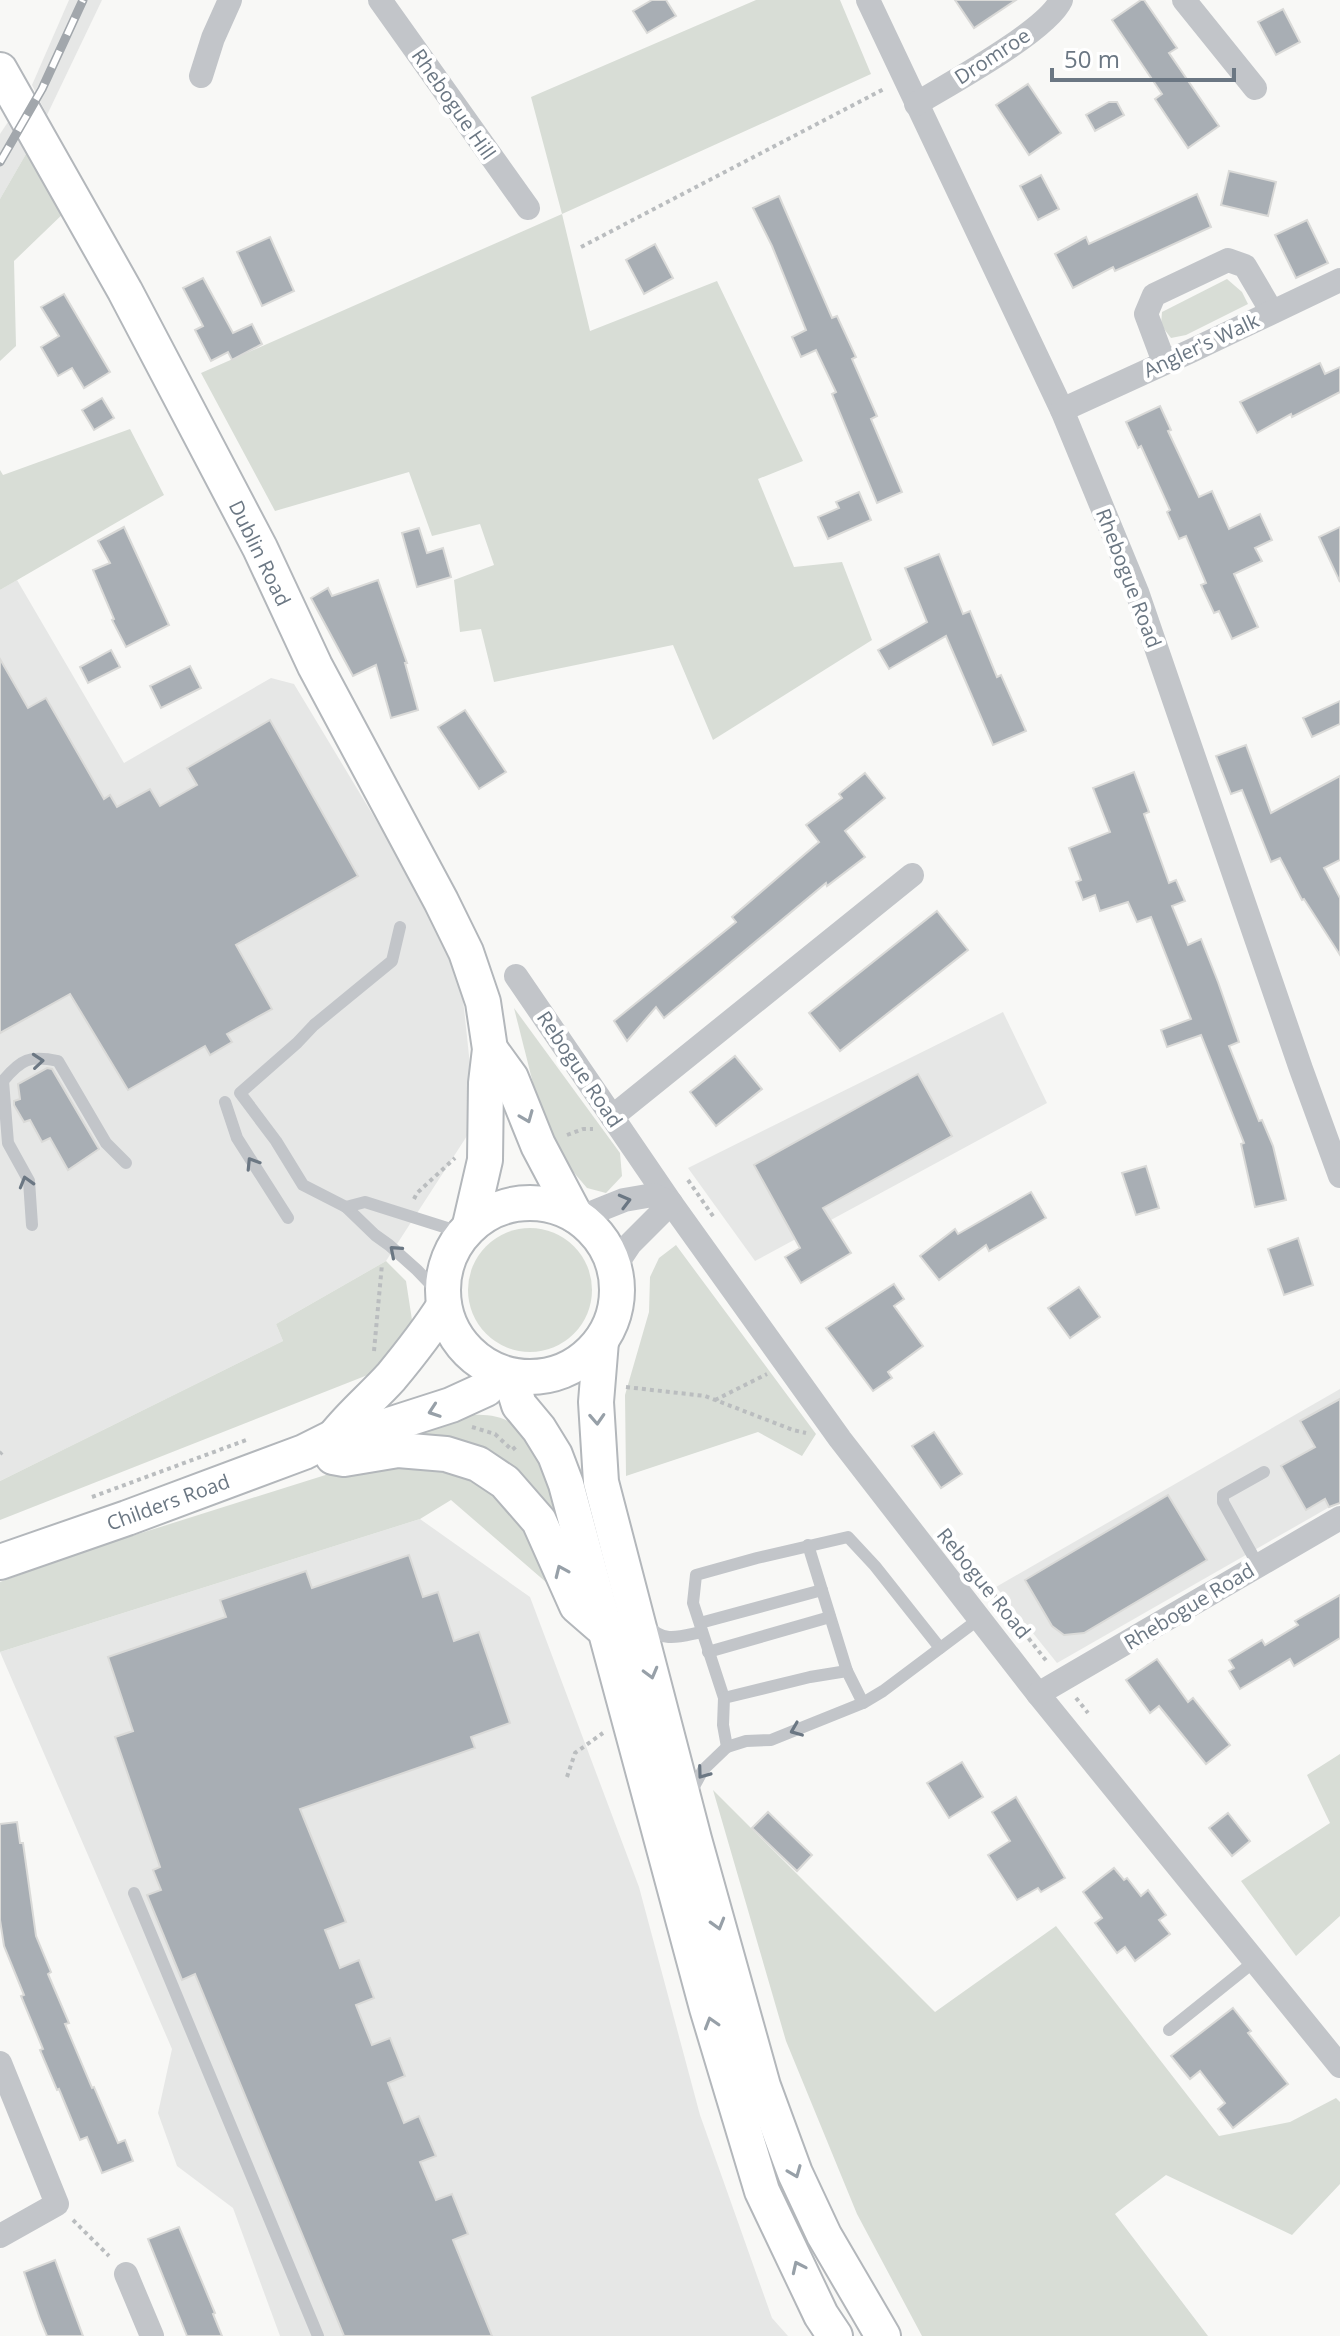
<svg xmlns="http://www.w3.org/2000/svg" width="1340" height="2336" font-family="'Open Sans',sans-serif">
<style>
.built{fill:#e6e7e6}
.green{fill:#d8ddd6}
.building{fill:#a8aeb4;stroke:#dadad8;stroke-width:2}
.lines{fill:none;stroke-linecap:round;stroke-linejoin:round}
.secondary-casing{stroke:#b3b7bb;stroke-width:38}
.path{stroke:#babdbf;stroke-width:4;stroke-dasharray:4 4;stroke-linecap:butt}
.lane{stroke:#c2c5c9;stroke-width:12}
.street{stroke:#c2c5c9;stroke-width:24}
.secondary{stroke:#fff;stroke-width:34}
.rail-casing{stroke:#a2a7ac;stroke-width:9}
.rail{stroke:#fff;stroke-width:6;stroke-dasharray:18;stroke-linecap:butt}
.oneway{stroke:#6b7783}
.oneway2{stroke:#97a0a8}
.labels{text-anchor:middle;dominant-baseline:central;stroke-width:8;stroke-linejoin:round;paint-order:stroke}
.street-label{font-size:20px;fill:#6b7783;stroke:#fff}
</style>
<rect width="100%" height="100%" fill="#f8f8f6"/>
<g class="built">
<path d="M69,0H102L47,115L32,85Z"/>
<path d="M14,113L30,147L0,199V134Z"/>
<path d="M17,580L124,763L271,678L294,684L447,938L463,999L476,1122L386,1261L276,1324L283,1341L0,1481V590Z"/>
<path d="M1003,1012L1047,1103L755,1261L688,1168Z"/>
<path d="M1340,1389V1501L1057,1663L996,1587Z"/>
<path d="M420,1519L530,1597L639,1887L700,2115L772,2318L788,2336H280L233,2208L177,2166L158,2113L172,2049L0,1652Z"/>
</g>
<g class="green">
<path d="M756,0H840L871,74L562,214L590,331L717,281L803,461L758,479L794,567L842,562L872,640L713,740L673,645L494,682L481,629L460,632L454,580L494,565L480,524L432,536L409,472L275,511L201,373L562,214L531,97Z"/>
<path d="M30,147L69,208L14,261L16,346L0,361V199Z"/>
<path d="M1227,279L1242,292L1248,304L1186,335L1171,338L1161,325L1162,312Z"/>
<path d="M130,429L164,495L0,590V470L3,475Z"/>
<path d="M514,1008L620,1153L622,1176L606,1193L587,1188L564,1161L541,1115Z"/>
<circle cx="530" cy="1290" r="62"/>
<path d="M676,1245L816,1434L802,1456L758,1432L626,1476L625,1395L649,1312L650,1277L659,1258Z"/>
<path d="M386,1261L406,1281L412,1320L388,1367L0,1520V1481L283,1341L276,1324Z"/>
<path d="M457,1415C474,1415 493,1413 508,1421C533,1433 549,1484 559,1509L555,1516L550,1518L403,1432Z"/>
<path d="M417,1460L493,1486L529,1524L562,1596L451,1500L420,1519L0,1652V1582L84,1551L370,1461Z"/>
<path d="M1340,1754V1916L1296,1956L1241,1881L1330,1823L1307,1775Z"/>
<path d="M713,1790L935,2012L1056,1926L1219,2136L1290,2122L1336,2098L1340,2102V2184L1292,2235L1166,2175L1115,2214L1208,2336H922L857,2214L786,2041Z"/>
</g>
<g class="building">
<path d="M652,0H666L676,16L647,33L633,11Z"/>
<path d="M955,0H1016L974,28Z"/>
<path d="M1141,0H1144L1177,48L1169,53L1219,126L1188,148L1155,99L1162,94L1112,20Z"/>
<path d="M1283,9L1300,42L1276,55L1258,22Z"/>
<path d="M1028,84L1061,133L1029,155L996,105Z"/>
<path d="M1109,102H1117L1124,115L1095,131L1086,115Z"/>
<path d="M1229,171L1276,182L1268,216L1221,205Z"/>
<path d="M1041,175L1059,209L1038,220L1020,186Z"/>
<path d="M1197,194L1211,227L1115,271L1113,267L1073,288L1055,254L1086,237L1089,244Z"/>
<path d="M779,196L832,318L837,316L856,357L852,359L877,416L871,419L902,492L877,503L832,394L836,392L816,350L801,357L792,337L806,330L772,246L753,208Z"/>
<path d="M1307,220L1328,263L1296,278L1275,235Z"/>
<path d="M270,237L294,291L262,306L237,252Z"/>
<path d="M655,244L673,278L644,294L626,260Z"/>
<path d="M203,278L233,333L252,324L262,344L232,360L228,352L211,361L195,330L203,326L183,288Z"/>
<path d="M64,294L110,372L84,388L72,368L58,376L41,347L59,336L41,307Z"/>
<path d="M1320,363L1325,374L1340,367V392L1292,417L1291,414L1257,433L1240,402Z"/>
<path d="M102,398L114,418L94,430L82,410Z"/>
<path d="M1160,406L1171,430L1168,431L1199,497L1212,491L1229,529L1260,514L1272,540L1255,548L1262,561L1234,574L1258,627L1232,639L1219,611L1214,613L1201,585L1206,583L1186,536L1179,539L1167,512L1170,510L1141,446L1138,448L1126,422Z"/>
<path d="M859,492L871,520L828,539L818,517L839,508L836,502Z"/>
<path d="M124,527L169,625L126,647L112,620L114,619L93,570L110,563L98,541Z"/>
<path d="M1340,527V582L1319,537Z"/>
<path d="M419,528L427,553L443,548L451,577L417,587L402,533Z"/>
<path d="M939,554L963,614L970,611L997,677L1001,675L1026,731L993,745L946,636L889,669L878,650L927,622L905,568Z"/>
<path d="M378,580L407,663H405L418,710L391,718L376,665L353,676L311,598L328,588L332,596Z"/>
<path d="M111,650L120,667L88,683L80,667Z"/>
<path d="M0,659L28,708L46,698L104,799L110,795L117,807L150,789L160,806L197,785L187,768L270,720L358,876L236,945L272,1009L227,1034L232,1042L210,1055L205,1046L128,1090L70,994L0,1033Z"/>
<path d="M190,666L201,688L161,708L150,686Z"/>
<path d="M1340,701V724L1312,737L1303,718Z"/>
<path d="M465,710L506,772L479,789L438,727Z"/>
<path d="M1246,745L1271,813L1340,776V860L1324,868L1340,898V955L1304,899L1302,900L1280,858L1271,862L1242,790L1231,794L1216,756Z"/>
<path d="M1134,772L1149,812L1144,814L1169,883L1176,880L1185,901L1172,906L1188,945L1201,939L1218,982L1239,1042L1229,1046L1259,1121L1262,1120L1273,1146L1286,1200L1255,1207L1241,1144L1244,1143L1201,1035L1167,1047L1161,1030L1191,1019L1151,917L1137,922L1128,902L1100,911L1095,895L1083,900L1076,882L1081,880L1069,848L1110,832L1093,788Z"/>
<path d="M865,773L885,798L845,831L865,857L827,886L826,883L664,1018L656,1007L627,1041L614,1021L736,922L732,917L819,842L806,825L842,798L839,794Z"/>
<path d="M937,911L968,950L840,1051L809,1013Z"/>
<path d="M735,1056L762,1089L716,1126L690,1092Z"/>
<path d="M47,1068L52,1069L99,1149L68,1170L50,1138L42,1142L30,1120L24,1122L14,1105V1101L20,1099L18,1084Z"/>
<path d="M918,1074L952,1136L823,1208L851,1253L801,1283L785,1257L800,1248L754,1165Z"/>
<path d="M1146,1166L1159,1208L1136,1215L1122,1173Z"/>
<path d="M1031,1192L1046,1218L989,1251L986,1245L939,1280L920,1256L955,1229L958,1234Z"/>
<path d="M1298,1238L1313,1285L1284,1295L1268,1249Z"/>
<path d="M894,1284L904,1299L894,1306L923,1346L888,1372L892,1378L873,1391L826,1328Z"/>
<path d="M1079,1287L1100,1317L1070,1338L1048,1308Z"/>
<path d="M1340,1399V1503L1329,1507L1325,1499L1306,1510L1281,1466L1315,1447L1300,1421Z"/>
<path d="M934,1432L962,1474L941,1488L912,1446Z"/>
<path d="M1168,1495L1207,1560L1084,1633L1064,1635L1052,1626L1025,1580Z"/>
<path d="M409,1555L423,1597L438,1592L454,1641L479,1632L510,1723L471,1737L475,1748L300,1809L346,1922L325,1930L340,1968L359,1960L374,1998L356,2005L372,2045L390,2038L405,2076L388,2083L404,2123L419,2116L436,2156L420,2162L436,2200L452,2194L468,2234L453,2240L492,2336H344L195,1974L182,1980L147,1895L161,1890L153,1870L160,1867L115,1737L133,1731L108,1657L226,1617L220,1600L306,1571L312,1588Z"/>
<path d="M1340,1595V1638L1294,1666L1290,1659L1240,1689L1229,1671L1234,1668L1229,1660L1262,1640L1265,1645L1298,1625L1295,1621Z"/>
<path d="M1157,1659L1188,1702L1193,1698L1230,1745L1206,1764L1159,1706L1150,1713L1126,1680Z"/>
<path d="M962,1762L983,1797L949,1818L927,1783Z"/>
<path d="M1016,1797L1065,1878L1041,1892L1038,1888L1017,1900L988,1855L1010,1841L992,1812Z"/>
<path d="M768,1812L812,1855L797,1871L752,1828Z"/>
<path d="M1228,1813L1250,1841L1232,1856L1209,1828Z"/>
<path d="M17,1822L20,1843H23L36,1936L51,1972L48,1974L69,2023L65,2024L92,2088L94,2087L118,2143L125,2140L133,2161L102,2173L87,2137L80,2140L59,2089L57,2090L40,2050L43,2049L21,1996L24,1995L4,1946L0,1920V1824Z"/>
<path d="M1114,1868L1124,1880L1127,1878L1141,1896L1148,1890L1166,1915L1159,1920L1170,1934L1135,1961L1125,1947L1117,1953L1095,1923L1102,1918L1083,1892Z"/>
<path d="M1233,2008L1251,2031L1248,2033L1288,2084L1233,2128L1218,2109L1225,2103L1200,2071L1190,2079L1171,2056Z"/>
<path d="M179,2227L215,2313L213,2314L222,2336H187L148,2239Z"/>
<path d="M55,2260L70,2301L83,2336H47L40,2319L24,2272Z"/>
</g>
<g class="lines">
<defs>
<g id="secondary">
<path d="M0,70L125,291L260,548L315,666L441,901L466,952L483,1002L490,1049L486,1083L485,1160L470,1225"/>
<path d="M490,1049L511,1078L538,1145L575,1215"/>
<circle cx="530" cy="1290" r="87"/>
<path d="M601,1341L596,1402L601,1482L694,1839L763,2086L795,2173L824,2235L883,2336"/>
<path d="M510,1376L519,1405L539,1429L555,1455L566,1484L707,2008L762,2191L821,2315L835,2336"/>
<path d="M334,1437C352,1414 372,1398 391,1377C410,1354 428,1331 444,1306"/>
<path d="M333,1457L344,1459L398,1450L446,1454L478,1464L505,1482L539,1521L577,1606L600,1626"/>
<path d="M0,1562L127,1518L304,1452L334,1437L364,1433L451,1405L486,1389L501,1373"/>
</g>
</defs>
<use href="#secondary" class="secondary-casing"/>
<g class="path">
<path d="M581,247L884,89"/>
<path d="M567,1135L583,1129H593"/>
<path d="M688,1180L715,1219"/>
<path d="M414,1199L417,1193L455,1158"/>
<path d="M374,1351L382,1264"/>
<path d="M626,1387L705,1396L793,1430L806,1433"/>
<path d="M715,1400L767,1374"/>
<path d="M472,1427L495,1434L512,1450L518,1445"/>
<path d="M0,1454L2,1452"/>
<path d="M92,1497L249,1439"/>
<path d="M989,1588L1048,1663"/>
<path d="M1076,1698L1088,1713"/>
<path d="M567,1777L575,1753L603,1733"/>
<path d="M73,2220L109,2256"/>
</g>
<g class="lane">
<path d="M400,927L392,961L314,1025L297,1043L240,1093L276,1141L303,1185L346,1207L375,1235L389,1245L417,1270L442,1296"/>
<path d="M225,1102L237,1138L288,1218"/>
<path d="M346,1207L365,1202L463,1233"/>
<path d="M32,1225L29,1181L8,1143L3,1081C21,1059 30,1055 58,1061L106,1143L126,1163"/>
<path d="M808,1545L847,1671"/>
<path d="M1258,1565L1223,1502V1495L1264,1472"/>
<path d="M700,1623L822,1590"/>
<path d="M648,1625C663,1644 681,1636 702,1632"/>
<path d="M708,1652L830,1617"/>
<path d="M724,1698L693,1603L696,1575L757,1558L848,1537L875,1566L940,1648"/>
<path d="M727,1747L723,1725L724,1698L810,1677L847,1671L863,1703"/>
<path d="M690,1794L703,1770L727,1747L746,1741L771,1740L863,1703L883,1691L979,1619"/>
<path d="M134,1893L318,2336"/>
<path d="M1169,2030L1255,1961"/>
</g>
<g class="street">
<path d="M380,0L528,208"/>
<path d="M868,0L1062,410L1137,592L1301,1069L1340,1176"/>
<path d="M1184,0L1255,88"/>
<path d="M201,76L213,38L230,0"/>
<path d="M916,104C949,84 1047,31 1061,0"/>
<path d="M1164,362L1146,314L1154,295L1228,260L1245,266L1272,312"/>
<path d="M1062,410L1191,351L1340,280"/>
<path d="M516,976L671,1203L840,1439L1038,1694L1340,2066"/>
<path d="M612,1117L912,875"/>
<path d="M579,1218L624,1200L653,1195L671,1203L630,1244L614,1268"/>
<path d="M1038,1694L1340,1518"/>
<path d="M0,2063L57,2204L0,2236"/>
<path d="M126,2274L152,2336"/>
</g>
<use href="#secondary" class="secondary"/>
<defs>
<path id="rail" d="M0,162L42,89L83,0"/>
</defs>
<use href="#rail" class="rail-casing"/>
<use href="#rail" class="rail"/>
</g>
<defs><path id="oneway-chevron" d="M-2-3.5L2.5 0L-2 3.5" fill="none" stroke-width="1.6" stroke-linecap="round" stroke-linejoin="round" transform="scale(2)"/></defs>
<g class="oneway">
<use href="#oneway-chevron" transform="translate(38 1061) rotate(-5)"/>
<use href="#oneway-chevron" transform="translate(252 1163) rotate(-122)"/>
<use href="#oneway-chevron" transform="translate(26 1182) rotate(-106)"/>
<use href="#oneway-chevron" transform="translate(625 1201) rotate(-15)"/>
<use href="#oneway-chevron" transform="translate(395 1251) rotate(-139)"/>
<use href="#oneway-chevron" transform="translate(796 1730) rotate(158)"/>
<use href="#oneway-chevron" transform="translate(703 1773) rotate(126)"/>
</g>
<g class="oneway2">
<use href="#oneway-chevron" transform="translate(527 1117) rotate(68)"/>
<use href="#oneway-chevron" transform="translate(434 1411) rotate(161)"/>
<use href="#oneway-chevron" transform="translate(597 1419) rotate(87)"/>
<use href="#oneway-chevron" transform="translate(561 1571) rotate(-114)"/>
<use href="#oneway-chevron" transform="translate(651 1673) rotate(75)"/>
<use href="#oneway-chevron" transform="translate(718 1924) rotate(74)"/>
<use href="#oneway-chevron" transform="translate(711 2023) rotate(-107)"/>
<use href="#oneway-chevron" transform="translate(795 2172) rotate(68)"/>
<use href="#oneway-chevron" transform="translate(798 2267) rotate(-115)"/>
</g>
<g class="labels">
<g class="street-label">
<text transform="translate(992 56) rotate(-33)">Dromroe</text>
<text transform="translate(454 104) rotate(55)">Rhebogue Hill</text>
<text transform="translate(1201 345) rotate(-25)">Angler's Walk</text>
<text transform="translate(260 553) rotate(64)">Dublin Road</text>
<text transform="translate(1129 578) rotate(69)">Rhebogue Road</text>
<text transform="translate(580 1069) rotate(56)">Rebogue Road</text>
<text transform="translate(168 1502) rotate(-20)">Childers Road</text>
<text transform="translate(984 1583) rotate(51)">Rebogue Road</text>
<text transform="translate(1189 1606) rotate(-31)">Rhebogue Road</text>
</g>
</g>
<path d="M1052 68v12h182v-12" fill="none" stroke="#6b7783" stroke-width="4"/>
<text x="1064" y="68" font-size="24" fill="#6b7783" stroke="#ffffff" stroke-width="6" paint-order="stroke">50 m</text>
</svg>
